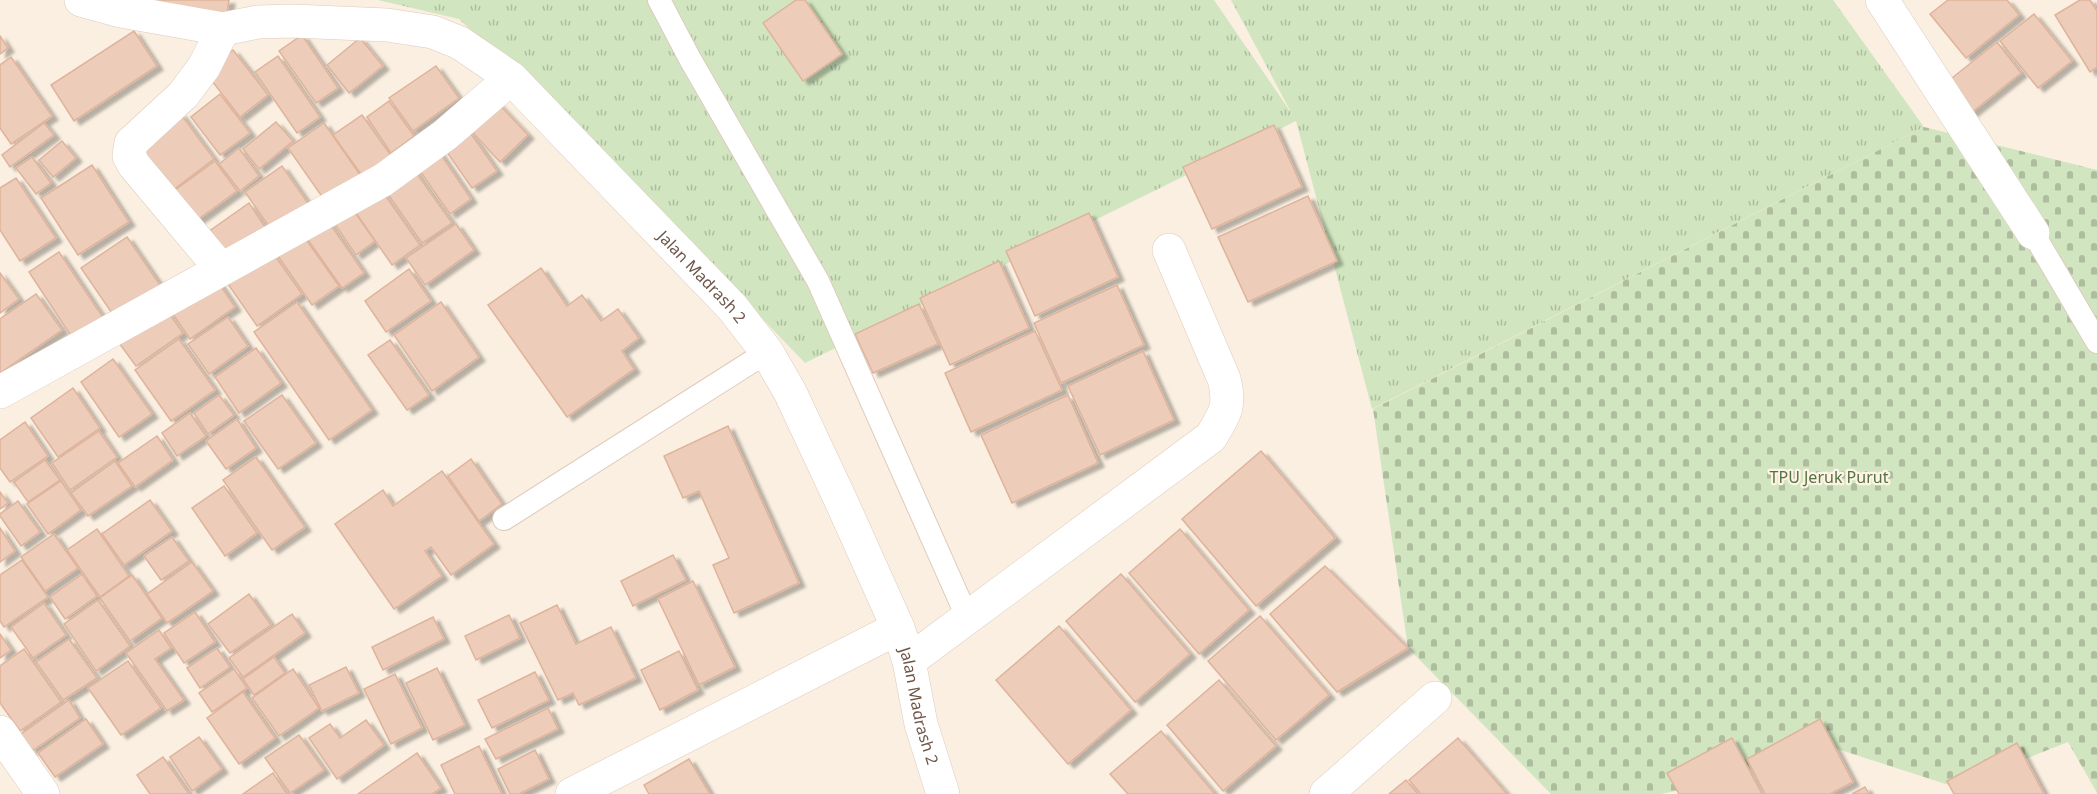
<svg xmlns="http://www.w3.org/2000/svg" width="2097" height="794" font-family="'Noto Sans',sans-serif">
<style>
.grass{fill:url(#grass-tufts)}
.cemetery{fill:url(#cemetery-stones)}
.building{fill:#edcdba;stroke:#dfb39b;stroke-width:1.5;filter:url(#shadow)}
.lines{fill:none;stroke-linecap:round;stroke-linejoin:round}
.service-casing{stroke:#ddcbbd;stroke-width:24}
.minor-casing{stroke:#ddcbbd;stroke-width:34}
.service{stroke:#fff;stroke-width:22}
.minor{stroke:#fff;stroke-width:33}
.labels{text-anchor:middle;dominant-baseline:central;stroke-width:4.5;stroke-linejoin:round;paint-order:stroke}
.street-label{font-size:16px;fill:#6f5649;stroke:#fef3e5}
.park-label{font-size:16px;fill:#537442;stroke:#fef3e5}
</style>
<defs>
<pattern id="grass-tufts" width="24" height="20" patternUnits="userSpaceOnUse" patternTransform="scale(1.5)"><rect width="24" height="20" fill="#d1e6c0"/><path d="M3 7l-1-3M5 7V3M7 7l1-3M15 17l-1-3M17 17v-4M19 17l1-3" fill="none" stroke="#aebd9e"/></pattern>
<pattern id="cemetery-stones" width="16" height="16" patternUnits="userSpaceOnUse" patternTransform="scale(1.5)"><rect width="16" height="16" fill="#d1e6c0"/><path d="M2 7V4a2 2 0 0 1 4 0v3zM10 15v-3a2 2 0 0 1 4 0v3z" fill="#aebd9e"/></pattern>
<filter id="shadow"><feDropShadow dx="6" dy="4" stdDeviation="1.5" flood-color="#0004"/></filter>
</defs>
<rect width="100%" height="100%" fill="#faefe0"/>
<path class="grass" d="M378,0H1214L1292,114L1231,0H1833L1924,127L1372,409L1296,121L805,363L673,226L459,19Z"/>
<path class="cemetery" d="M1924,127L2097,170V793L2068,742L1955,787L1828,746L1689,788L1661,794H1551L1408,648L1373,409Z"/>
<g class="building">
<path d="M145,0H229L225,25Z"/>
<path d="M796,0H805L842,54L803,81L763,23Z"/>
<path d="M1948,0H2007L2019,15L1966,58L1930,14Z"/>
<path d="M2080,0H2090L2097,11V67L2090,72L2055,15Z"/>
<path d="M2034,14L2072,61L2038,88L2000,41Z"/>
<path d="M134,31L157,66L74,121L51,85Z"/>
<path d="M302,35L338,88L316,103L279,51Z"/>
<path d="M0,36L8,48L0,54Z"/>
<path d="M360,38L383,66L349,93L327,65Z"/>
<path d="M1997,42L2021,73L1971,113L1947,82Z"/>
<path d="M233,50L268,95L240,117L205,72Z"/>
<path d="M278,56L320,117L297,133L255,72Z"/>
<path d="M11,57L52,116L11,144L0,128V65Z"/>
<path d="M436,66L459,98L413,131L389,98Z"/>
<path d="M220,94L250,133L220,155L191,117Z"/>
<path d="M492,97L528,135L500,162L464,123Z"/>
<path d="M389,101L414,136L391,153L367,117Z"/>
<path d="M180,113L214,159L173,190L138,145Z"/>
<path d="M362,115L392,157L363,177L333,135Z"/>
<path d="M276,122L293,141L259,169L243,149Z"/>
<path d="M44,123L54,135L10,167L2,155Z"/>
<path d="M324,123L365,182L330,208L288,148Z"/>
<path d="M1274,125L1302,187L1212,229L1183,167Z"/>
<path d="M467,128L497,171L472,188L442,145Z"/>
<path d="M62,141L76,158L53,177L39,160Z"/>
<path d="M239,148L259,176L240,191L219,164Z"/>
<path d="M437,149L471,199L450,214L415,164Z"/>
<path d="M32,157L51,183L36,194L16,168Z"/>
<path d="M215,161L237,191L193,223L171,193Z"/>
<path d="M410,164L452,223L422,243L381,184Z"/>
<path d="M92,165L129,222L78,255L41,198Z"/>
<path d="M282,166L312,209L275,235L245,192Z"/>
<path d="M16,178L56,238L20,261L0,230V188Z"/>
<path d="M380,188L420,245L392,265L352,207Z"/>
<path d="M1308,196L1337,261L1248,302L1218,237Z"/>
<path d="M249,203L269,233L220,266L201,237Z"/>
<path d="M351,207L375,241L356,255L332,220Z"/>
<path d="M1089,213L1118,277L1035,316L1006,251Z"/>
<path d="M328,221L364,273L342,288L306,237Z"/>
<path d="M456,224L474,250L425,285L406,258Z"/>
<path d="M302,234L339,286L312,305L276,253Z"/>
<path d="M127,237L162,288L116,319L81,268Z"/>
<path d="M59,252L106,322L75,342L29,272Z"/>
<path d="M273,253L302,294L257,326L228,284Z"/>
<path d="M999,261L1029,328L950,365L920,298Z"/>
<path d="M541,268L567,306L582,295L601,321L618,309L639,338L622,351L634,369L567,417L488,305Z"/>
<path d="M409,269L431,301L386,332L365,301Z"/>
<path d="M0,273L19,299L0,313Z"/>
<path d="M216,279L235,307L190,339L171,311Z"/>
<path d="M1117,285L1144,345L1061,383L1034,323Z"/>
<path d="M36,294L62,330L0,373V319Z"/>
<path d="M297,302L372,410L329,440L254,332Z"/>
<path d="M441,302L479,357L432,391L394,335Z"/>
<path d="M919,304L938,344L873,373L855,334Z"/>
<path d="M166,309L183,333L136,366L119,343Z"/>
<path d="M228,317L248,346L209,374L188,344Z"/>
<path d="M1035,331L1062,390L971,432L945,373Z"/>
<path d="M179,339L215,390L171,421L135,370Z"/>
<path d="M390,340L429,395L407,410L368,355Z"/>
<path d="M256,348L281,383L239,413L215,377Z"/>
<path d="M1143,351L1174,420L1100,455L1068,386Z"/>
<path d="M113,359L152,414L119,437L81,382Z"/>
<path d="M73,388L100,428L58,457L31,418Z"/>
<path d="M219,395L234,415L208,434L194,413Z"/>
<path d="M282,395L316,443L278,469L244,421Z"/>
<path d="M1068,395L1098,463L1012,503L981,435Z"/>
<path d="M190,413L206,436L177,456L162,433Z"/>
<path d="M237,419L256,448L226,469L206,441Z"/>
<path d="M25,422L48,456L10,482L0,468V440Z"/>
<path d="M728,426L799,583L734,613L713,565L729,558L699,491L683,498L664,456Z"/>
<path d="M99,431L117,457L70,490L52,463Z"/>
<path d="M157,436L173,460L135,487L118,463Z"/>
<path d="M1261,451L1335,538L1256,606L1182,519Z"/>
<path d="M256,457L305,527L272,550L223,480Z"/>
<path d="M471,459L502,504L479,521L448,476Z"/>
<path d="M45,460L60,480L28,502L14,482Z"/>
<path d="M115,461L132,486L88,516L71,493Z"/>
<path d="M442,471L494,544L451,575L431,547L425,551L442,576L394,609L335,524L383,490L393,506Z"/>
<path d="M61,481L81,510L48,534L27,504Z"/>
<path d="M224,486L257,533L225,556L192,508Z"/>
<path d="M0,492L8,503L0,509Z"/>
<path d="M150,500L172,531L124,565L102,534Z"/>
<path d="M18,501L40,532L21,546L0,516V514Z"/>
<path d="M0,528L15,551L0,562Z"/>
<path d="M97,529L129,576L100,597L67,550Z"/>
<path d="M1180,529L1249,610L1199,654L1129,573Z"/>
<path d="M54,534L78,568L45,591L21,557Z"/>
<path d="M172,537L189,561L161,580L144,556Z"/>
<path d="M673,555L686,580L633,606L621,581Z"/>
<path d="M22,560L48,597L4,627L0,621V575Z"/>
<path d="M192,562L213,591L167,623L147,594Z"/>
<path d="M1325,566L1408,648L1337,692L1270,614Z"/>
<path d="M82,574L97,596L65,619L50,597Z"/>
<path d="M1121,574L1190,654L1135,702L1066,621Z"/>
<path d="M132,575L162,618L130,641L100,598Z"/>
<path d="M693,581L735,667L699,685L658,599Z"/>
<path d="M249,594L271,625L230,653L208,624Z"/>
<path d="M98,600L130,646L96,671L64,624Z"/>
<path d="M44,603L66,635L33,658L11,627Z"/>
<path d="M557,605L576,644L611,627L636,678L579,705L573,693L558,700L520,623Z"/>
<path d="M195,612L215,642L184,663L164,633Z"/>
<path d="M292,614L305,633L243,677L229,658Z"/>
<path d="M509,615L520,638L476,660L465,636Z"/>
<path d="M1260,616L1329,695L1276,740L1208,661Z"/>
<path d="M433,617L444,639L383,670L372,647Z"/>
<path d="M1059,626L1131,710L1068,764L996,680Z"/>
<path d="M159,630L171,648L155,659L184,700L167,711L126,653Z"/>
<path d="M0,634L11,650L0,658Z"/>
<path d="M69,639L97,678L63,700L36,662Z"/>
<path d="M217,648L230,667L200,688L187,668Z"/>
<path d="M24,649L61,702L20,731L0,703V666Z"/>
<path d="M679,651L698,690L660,710L641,670Z"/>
<path d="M274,657L285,673L254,695L243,679Z"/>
<path d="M128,661L161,708L121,735L88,688Z"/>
<path d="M346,667L359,693L322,711L309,685Z"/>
<path d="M437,668L465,725L433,740L406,683Z"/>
<path d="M234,669L247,688L212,712L199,693Z"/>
<path d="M293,669L319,708L279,736L252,698Z"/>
<path d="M535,672L549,700L492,728L478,700Z"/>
<path d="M395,674L422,728L391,744L364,689Z"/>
<path d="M1219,680L1276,746L1223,791L1167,725Z"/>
<path d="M243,692L275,738L239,764L207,718Z"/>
<path d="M69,700L80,718L32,751L21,734Z"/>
<path d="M548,708L558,729L496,759L485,739Z"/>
<path d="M86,719L103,744L55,777L38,753Z"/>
<path d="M1820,719L1853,782L1830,794H1765L1747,759Z"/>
<path d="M366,720L384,745L337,779L309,738L330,724L340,738Z"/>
<path d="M1161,731L1215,794H1128L1110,774Z"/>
<path d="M299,735L324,770L290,793L265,758Z"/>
<path d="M199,737L222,769L192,791L170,757Z"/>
<path d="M1458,738L1507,794H1421L1409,780Z"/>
<path d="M1732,738L1762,794H1679L1667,773Z"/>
<path d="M2017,743L2044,794H1954L1947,781Z"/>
<path d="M479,746L502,794H455L441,765Z"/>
<path d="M535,750L549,779L519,794H510L498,769Z"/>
<path d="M417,753L441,788L432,794H358Z"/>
<path d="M163,757L189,794H150L137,775Z"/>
<path d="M689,759L710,794H649L644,785Z"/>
<path d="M273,773L287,794H243Z"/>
<path d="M1406,780L1418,794H1389Z"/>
<path d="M1865,787L1869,794H1852Z"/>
</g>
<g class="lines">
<defs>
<g id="service">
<path d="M659,0L690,59L818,281L968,619"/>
<path d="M2033,233L2097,342"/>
<path d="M504,519L767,352"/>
</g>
<g id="minor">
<path id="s1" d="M81,0L121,11L223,29L258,22L293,21L387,25L433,32L460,43L511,78L732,307L767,352L790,392L842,503L898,628L909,661L921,724L943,794"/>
<path d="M1882,0L2033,233"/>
<path d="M221,269L134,165L129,156L131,143L183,95L204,67L223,29"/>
<path d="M0,392L383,180L445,135L511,78"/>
<path d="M909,661L1211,437C1225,414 1231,406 1224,379L1169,250"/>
<path d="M0,732L43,794"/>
<path d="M572,794L898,628"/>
<path d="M1326,794L1435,698"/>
</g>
</defs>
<use href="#service" class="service-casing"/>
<use href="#minor" class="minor-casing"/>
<use href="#service" class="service"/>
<use href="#minor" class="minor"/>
</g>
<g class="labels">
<g class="street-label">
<text stroke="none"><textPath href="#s1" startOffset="723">Jalan Madrash 2</textPath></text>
<text stroke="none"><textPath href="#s1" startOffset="1209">Jalan Madrash 2</textPath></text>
</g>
<g class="park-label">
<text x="1829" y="477">TPU Jeruk Purut</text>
</g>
</g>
</svg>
